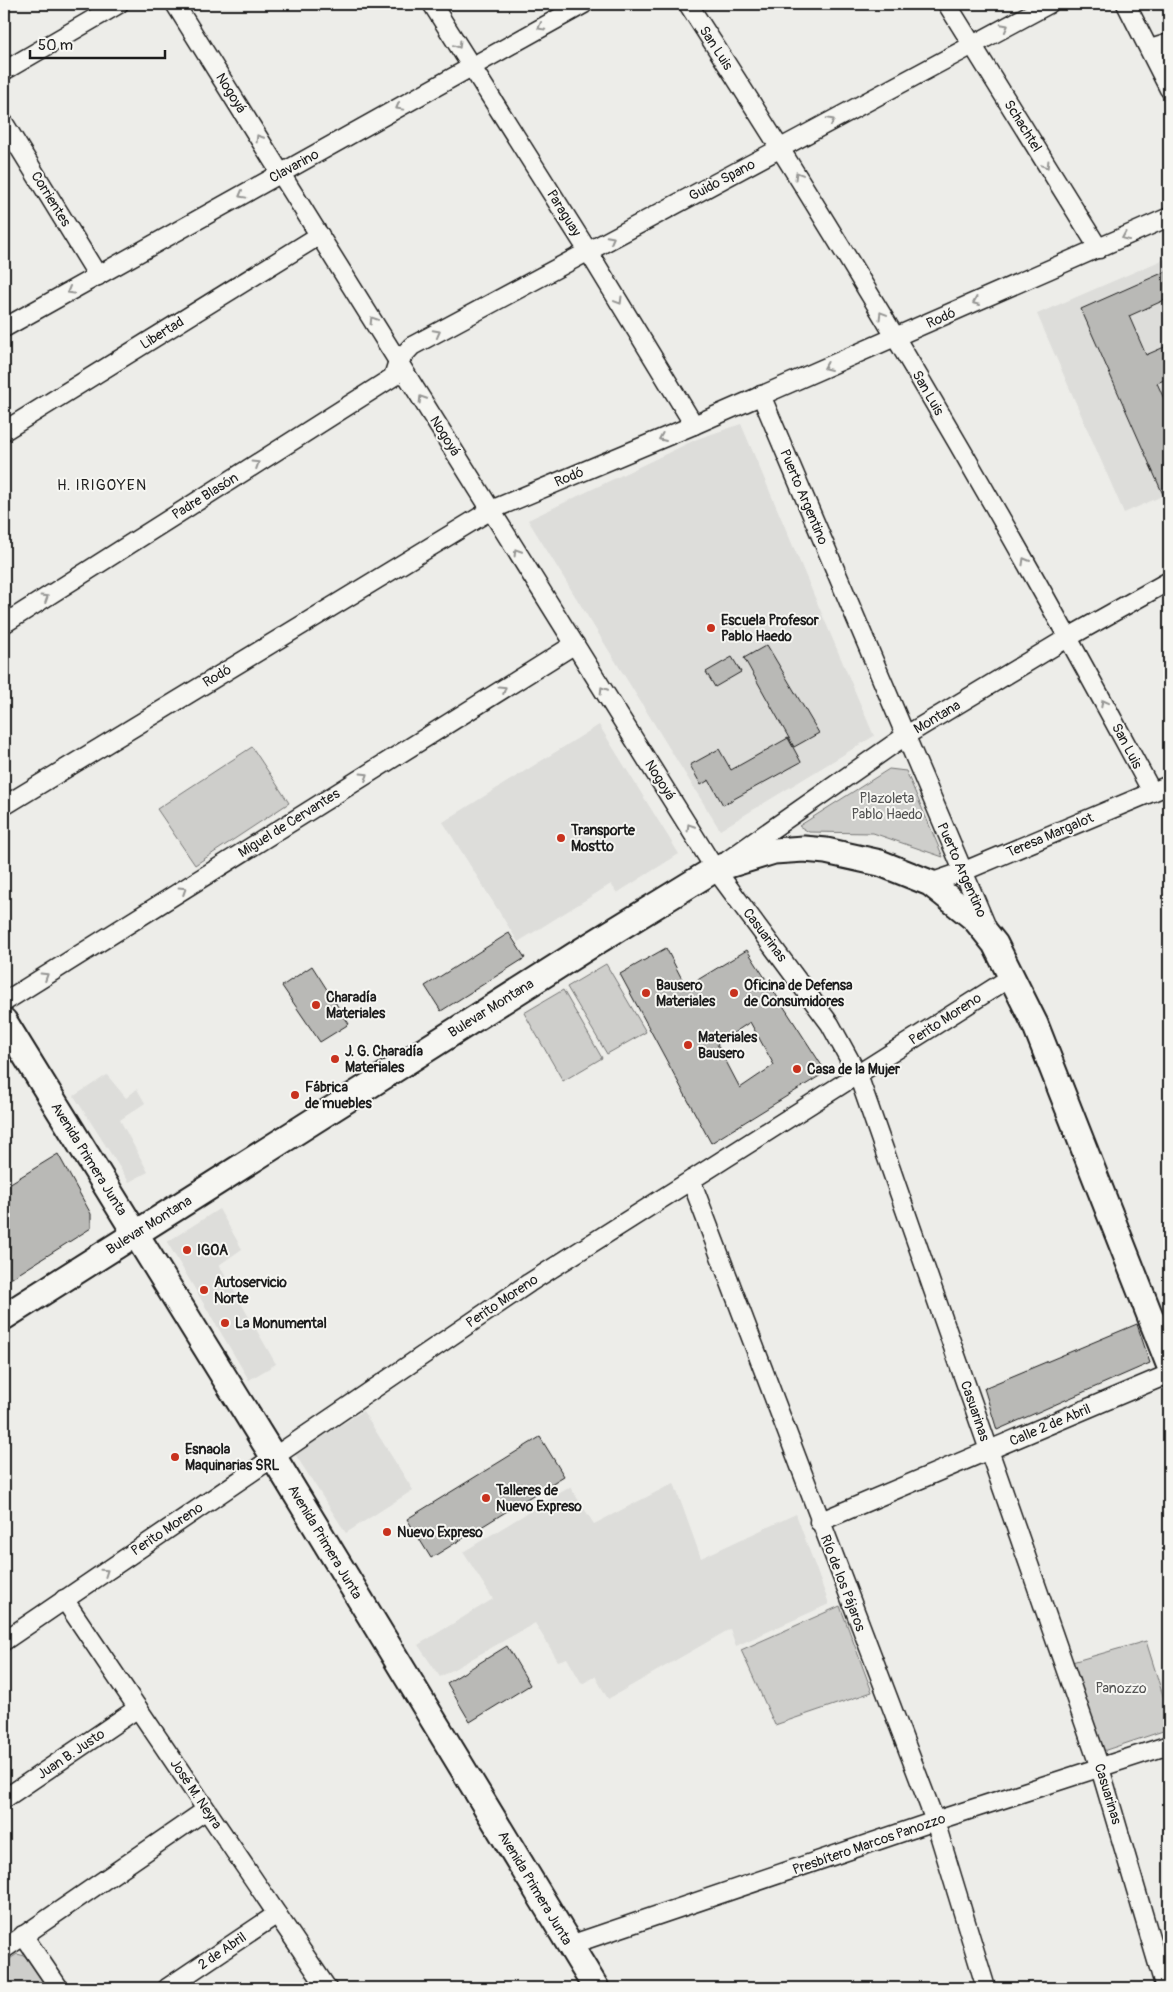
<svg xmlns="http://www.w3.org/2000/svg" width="1173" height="1992" font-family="Pangolin,sans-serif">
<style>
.built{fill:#ddddda}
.green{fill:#cececb;stroke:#757574}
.building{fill:#b9b9b6;stroke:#1c1c1c;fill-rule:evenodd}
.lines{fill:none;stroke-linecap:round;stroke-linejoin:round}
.minor-casing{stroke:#1c1c1c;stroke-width:21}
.secondary-casing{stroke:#1c1c1c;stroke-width:29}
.minor{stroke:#f6f6f2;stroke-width:18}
.secondary{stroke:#f6f6f2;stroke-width:25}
.oneway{stroke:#949492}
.poi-dot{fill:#c8321e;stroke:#f6f6f2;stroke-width:2}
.labels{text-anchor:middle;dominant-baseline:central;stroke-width:4;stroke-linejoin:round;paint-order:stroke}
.street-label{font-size:14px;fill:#1c1c1c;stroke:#f6f6f2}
.poi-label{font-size:14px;font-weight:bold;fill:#1c1c1c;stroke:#f6f6f2;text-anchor:start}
.park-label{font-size:14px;fill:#515151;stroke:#f6f6f2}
.neighbourhood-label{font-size:15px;letter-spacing:1px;fill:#1c1c1c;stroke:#f6f6f2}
</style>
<rect width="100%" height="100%" fill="#edede9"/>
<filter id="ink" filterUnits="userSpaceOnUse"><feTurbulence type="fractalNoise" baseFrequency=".02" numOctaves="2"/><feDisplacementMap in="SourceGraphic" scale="10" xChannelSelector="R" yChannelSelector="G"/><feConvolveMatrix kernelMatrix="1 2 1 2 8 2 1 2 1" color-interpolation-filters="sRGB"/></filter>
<g filter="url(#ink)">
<g class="built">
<path d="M1169,257V493L1124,513L1037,314Z"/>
<path d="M741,424L874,736L720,830L528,520L697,439Z"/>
<path d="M599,725L679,854L617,893L611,884L518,942L443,822Z"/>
<path d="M107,1075L126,1098L137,1089L145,1103L120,1120L148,1172L129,1182L74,1096Z"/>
<path d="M219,1209L242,1249L219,1265L276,1364L249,1380L167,1242Z"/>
<path d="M363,1411L413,1490L346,1533L295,1454Z"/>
<path d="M674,1483L701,1558L796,1514L829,1604L736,1646L730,1629L608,1699L595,1676L582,1684L567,1658L558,1661L535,1623L440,1677L418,1645L493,1599L463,1552L570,1487L594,1524Z"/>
</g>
<g class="green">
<path d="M252,747L289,803L195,865L157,809Z"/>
<path d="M889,769L906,771L943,857L873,833L809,832L799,826Z"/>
<path d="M606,964L646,1032L607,1054L567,987Z"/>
<path d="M563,990L602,1058L563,1081L524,1013Z"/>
<path d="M840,1606L872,1692L775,1725L741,1650Z"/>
<path d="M1146,1641L1169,1715V1729L1103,1751L1072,1662Z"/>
<path d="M17,1954L25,1956L47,1988H4V1963Z"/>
</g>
<g class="building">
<path d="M1169,270V298L1129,316L1146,355L1169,345V378L1157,383L1169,410V508L1081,309Z"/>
<path d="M767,645L819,733L794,747L744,658Z"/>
<path d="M732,657L741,672L715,687L706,672Z"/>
<path d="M788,738L801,762L723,805L709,780L701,785L690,765L719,749L731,770Z"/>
<path d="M509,933L525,958L441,1011L425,986Z"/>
<path d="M666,948L686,987L747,950L826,1072L711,1143L620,974ZM750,1022L774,1065L740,1088L717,1044Z"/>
<path d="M312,966L349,1024L320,1042L282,986Z"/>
<path d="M58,1154L91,1214V1228L4,1283V1187Z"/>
<path d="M1137,1324L1150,1363L997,1430L984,1388Z"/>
<path d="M540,1437L564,1476L431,1558L407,1519Z"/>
<path d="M507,1646L530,1685L470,1722L447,1683Z"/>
</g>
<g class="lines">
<defs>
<g id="minor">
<path d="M175,4L715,869L830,1024L858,1075L1100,1768L1165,1988"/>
<path d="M432,4L588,251L694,425"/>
<path d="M688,4C854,259 1008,523 1152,792"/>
<path d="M947,4L1099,249"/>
<path d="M1126,4L1169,89"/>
<path d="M1150,49L1169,43"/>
<path d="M4,71L119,4"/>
<path d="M4,123L98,276"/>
<path d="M4,328L584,4"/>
<path d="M761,395L986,925"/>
<path d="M4,431L320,235"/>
<path d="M4,624L393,377L398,361L412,346L1049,4"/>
<path d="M4,806L491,510L694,425L1169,217"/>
<path d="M728,860L905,736L1069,637L1169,581"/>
<path d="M930,883L962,872L1169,785"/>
<path d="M4,1002L575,644"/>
<path d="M691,1180L935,1821L986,1988"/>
<path d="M819,1522L1169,1374"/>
<path d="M64,1599L327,1988"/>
<path d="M4,1641L529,1283L1011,977"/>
<path d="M4,1799L138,1708"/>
<path d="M23,1935L59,1988"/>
<path d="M570,1945L935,1821L1169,1745"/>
<path d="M4,1949L206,1810"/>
<path d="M167,1988L277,1914"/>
</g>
<g id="secondary">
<path d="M4,1021L273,1456L596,1988"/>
<path d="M4,1317L583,950L715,869L774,851L804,849L826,851L880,863L930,883L975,919L995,944L1035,1024L1169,1364"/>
</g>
</defs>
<use href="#minor" class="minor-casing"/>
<use href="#secondary" class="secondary-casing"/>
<use href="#minor" class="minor"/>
<use href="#secondary" class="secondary"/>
</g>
<defs><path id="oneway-chevron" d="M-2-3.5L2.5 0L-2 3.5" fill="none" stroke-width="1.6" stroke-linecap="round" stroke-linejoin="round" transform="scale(1.25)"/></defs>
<g class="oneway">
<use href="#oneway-chevron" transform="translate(541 27) rotate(151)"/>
<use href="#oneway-chevron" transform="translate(1005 27) rotate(-28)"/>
<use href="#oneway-chevron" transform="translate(458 45) rotate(58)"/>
<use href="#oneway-chevron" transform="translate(399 107) rotate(151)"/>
<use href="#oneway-chevron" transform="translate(831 121) rotate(-28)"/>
<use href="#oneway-chevron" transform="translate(259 138) rotate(-122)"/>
<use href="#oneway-chevron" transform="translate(1046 165) rotate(58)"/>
<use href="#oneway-chevron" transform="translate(798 175) rotate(-121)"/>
<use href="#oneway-chevron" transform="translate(242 195) rotate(151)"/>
<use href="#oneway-chevron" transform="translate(1125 237) rotate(156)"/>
<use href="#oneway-chevron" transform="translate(611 239) rotate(-28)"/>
<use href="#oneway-chevron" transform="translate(70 291) rotate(151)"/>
<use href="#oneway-chevron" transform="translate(619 301) rotate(59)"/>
<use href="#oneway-chevron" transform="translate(976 302) rotate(156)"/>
<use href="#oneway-chevron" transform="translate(882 315) rotate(-121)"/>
<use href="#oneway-chevron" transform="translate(373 320) rotate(-122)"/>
<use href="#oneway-chevron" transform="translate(437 333) rotate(-28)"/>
<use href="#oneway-chevron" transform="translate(827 367) rotate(157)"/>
<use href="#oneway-chevron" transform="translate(422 399) rotate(-122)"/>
<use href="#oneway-chevron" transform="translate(662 438) rotate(157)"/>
<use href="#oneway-chevron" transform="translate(256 464) rotate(-32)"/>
<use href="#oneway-chevron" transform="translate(517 552) rotate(-122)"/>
<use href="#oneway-chevron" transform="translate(1025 561) rotate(-120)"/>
<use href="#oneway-chevron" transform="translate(45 598) rotate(-32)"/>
<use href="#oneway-chevron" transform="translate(503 689) rotate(-32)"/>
<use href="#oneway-chevron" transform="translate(603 690) rotate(-122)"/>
<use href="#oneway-chevron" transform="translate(1104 703) rotate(-118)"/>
<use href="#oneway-chevron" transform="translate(365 776) rotate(-32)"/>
<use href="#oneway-chevron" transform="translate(690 827) rotate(-122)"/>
<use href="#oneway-chevron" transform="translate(183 890) rotate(-32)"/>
<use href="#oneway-chevron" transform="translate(45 976) rotate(-32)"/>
<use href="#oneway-chevron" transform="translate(105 1572) rotate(-34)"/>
</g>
</g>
<g class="poi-dot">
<circle cx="711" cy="628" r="5"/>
<circle cx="561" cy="838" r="5"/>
<circle cx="646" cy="993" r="5"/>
<circle cx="734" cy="993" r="5"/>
<circle cx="316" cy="1005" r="5"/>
<circle cx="688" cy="1045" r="5"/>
<circle cx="335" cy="1059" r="5"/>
<circle cx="797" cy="1069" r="5"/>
<circle cx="295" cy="1095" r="5"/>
<circle cx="187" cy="1250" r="5"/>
<circle cx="204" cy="1290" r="5"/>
<circle cx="225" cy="1323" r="5"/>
<circle cx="175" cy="1457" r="5"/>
<circle cx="486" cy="1498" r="5"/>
<circle cx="387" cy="1532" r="5"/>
</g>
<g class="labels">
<g class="street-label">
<text transform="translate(716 48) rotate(57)">San Luis</text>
<text transform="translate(231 93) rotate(58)">Nogoyá</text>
<text transform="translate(1023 126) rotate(58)">Schachtel</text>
<text transform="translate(294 166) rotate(-29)">Clavarino</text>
<text transform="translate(722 180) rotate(-28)">Guido Spano</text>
<text transform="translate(51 199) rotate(58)">Corrientes</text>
<text transform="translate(564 213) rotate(58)">Paraguay</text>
<text transform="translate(941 318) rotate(-24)">Rodó</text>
<text transform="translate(162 333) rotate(-32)">Libertad</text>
<text transform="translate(928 393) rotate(60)">San Luis</text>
<text transform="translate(445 436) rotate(58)">Nogoyá</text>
<text transform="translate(569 477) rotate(-23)">Rodó</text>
<text transform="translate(205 496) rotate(-32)">Padre Blasón</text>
<text transform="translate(804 497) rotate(67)">Puerto Argentino</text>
<text transform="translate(217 676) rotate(-31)">Rodó</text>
<text transform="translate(937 717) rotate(-31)">Montana</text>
<text transform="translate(1127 746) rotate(62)">San Luis</text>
<text transform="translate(660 780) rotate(58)">Nogoyá</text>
<text transform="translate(289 823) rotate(-32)">Miguel de Cervantes</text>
<text transform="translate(1050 835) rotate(-23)">Teresa Margalot</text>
<text transform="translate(962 870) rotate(66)">Puerto Argentino</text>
<text transform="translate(765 935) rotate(53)">Casuarinas</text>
<text transform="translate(491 1008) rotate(-32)">Bulevar Montana</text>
<text transform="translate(945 1019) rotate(-33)">Perito Moreno</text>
<text transform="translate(89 1159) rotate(58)">Avenida Primera Junta</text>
<text transform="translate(149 1225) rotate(-32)">Bulevar Montana</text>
<text transform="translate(502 1301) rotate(-34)">Perito Moreno</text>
<text transform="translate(975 1411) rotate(71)">Casuarinas</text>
<text transform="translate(1050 1425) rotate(-23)">Calle 2 de Abril</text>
<text transform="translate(167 1529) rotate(-34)">Perito Moreno</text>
<text transform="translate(325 1542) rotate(59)">Avenida Primera Junta</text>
<text transform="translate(843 1583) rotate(69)">Río de los Pájaros</text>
<text transform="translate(71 1754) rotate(-34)">Juan B. Justo</text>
<text transform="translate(196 1794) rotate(56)">José M. Neyra</text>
<text transform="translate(1108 1794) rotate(73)">Casuarinas</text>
<text transform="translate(869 1844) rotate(-19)">Presbítero Marcos Panozzo</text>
<text transform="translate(535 1888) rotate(59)">Avenida Primera Junta</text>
<text transform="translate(222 1951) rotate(-34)">2 de Abril</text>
</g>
<g class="poi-label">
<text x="721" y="620">Escuela Profesor<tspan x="721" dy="16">Pablo Haedo</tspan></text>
<text x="571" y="830">Transporte<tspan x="571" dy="16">Mostto</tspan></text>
<text x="656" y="985">Bausero<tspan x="656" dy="16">Materiales</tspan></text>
<text x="744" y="985">Oficina de Defensa<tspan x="744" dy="16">de Consumidores</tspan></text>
<text x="326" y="997">Charadía<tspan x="326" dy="16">Materiales</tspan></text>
<text x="698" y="1037">Materiales<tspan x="698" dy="16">Bausero</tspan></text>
<text x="345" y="1051">J. G. Charadía<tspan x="345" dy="16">Materiales</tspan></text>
<text x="807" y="1069">Casa de la Mujer</text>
<text x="305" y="1087">Fábrica<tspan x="305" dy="16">de muebles</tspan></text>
<text x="197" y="1250">IGOA</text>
<text x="214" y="1282">Autoservicio<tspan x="214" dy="16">Norte</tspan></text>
<text x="235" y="1323">La Monumental</text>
<text x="185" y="1449">Esnaola<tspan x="185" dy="16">Maquinarias SRL</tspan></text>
<text x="496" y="1490">Talleres de<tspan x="496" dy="16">Nuevo Expreso</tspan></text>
<text x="397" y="1532">Nuevo Expreso</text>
</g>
<g class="park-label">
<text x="887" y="798">Plazoleta<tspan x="887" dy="16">Pablo Haedo</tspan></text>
<text x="1121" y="1688">Panozzo</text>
</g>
<g class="neighbourhood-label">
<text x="102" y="485">H. IRIGOYEN</text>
</g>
</g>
<rect width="1173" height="1992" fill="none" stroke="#f6f6f2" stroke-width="20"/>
<rect x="10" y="10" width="1153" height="1972" fill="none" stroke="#1c1c1c" stroke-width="2" filter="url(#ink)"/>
<path d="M30 50v8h135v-8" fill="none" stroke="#1c1c1c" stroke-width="2.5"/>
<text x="38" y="50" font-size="15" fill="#1c1c1c" stroke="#f6f6f2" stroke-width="4" paint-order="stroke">50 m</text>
</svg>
